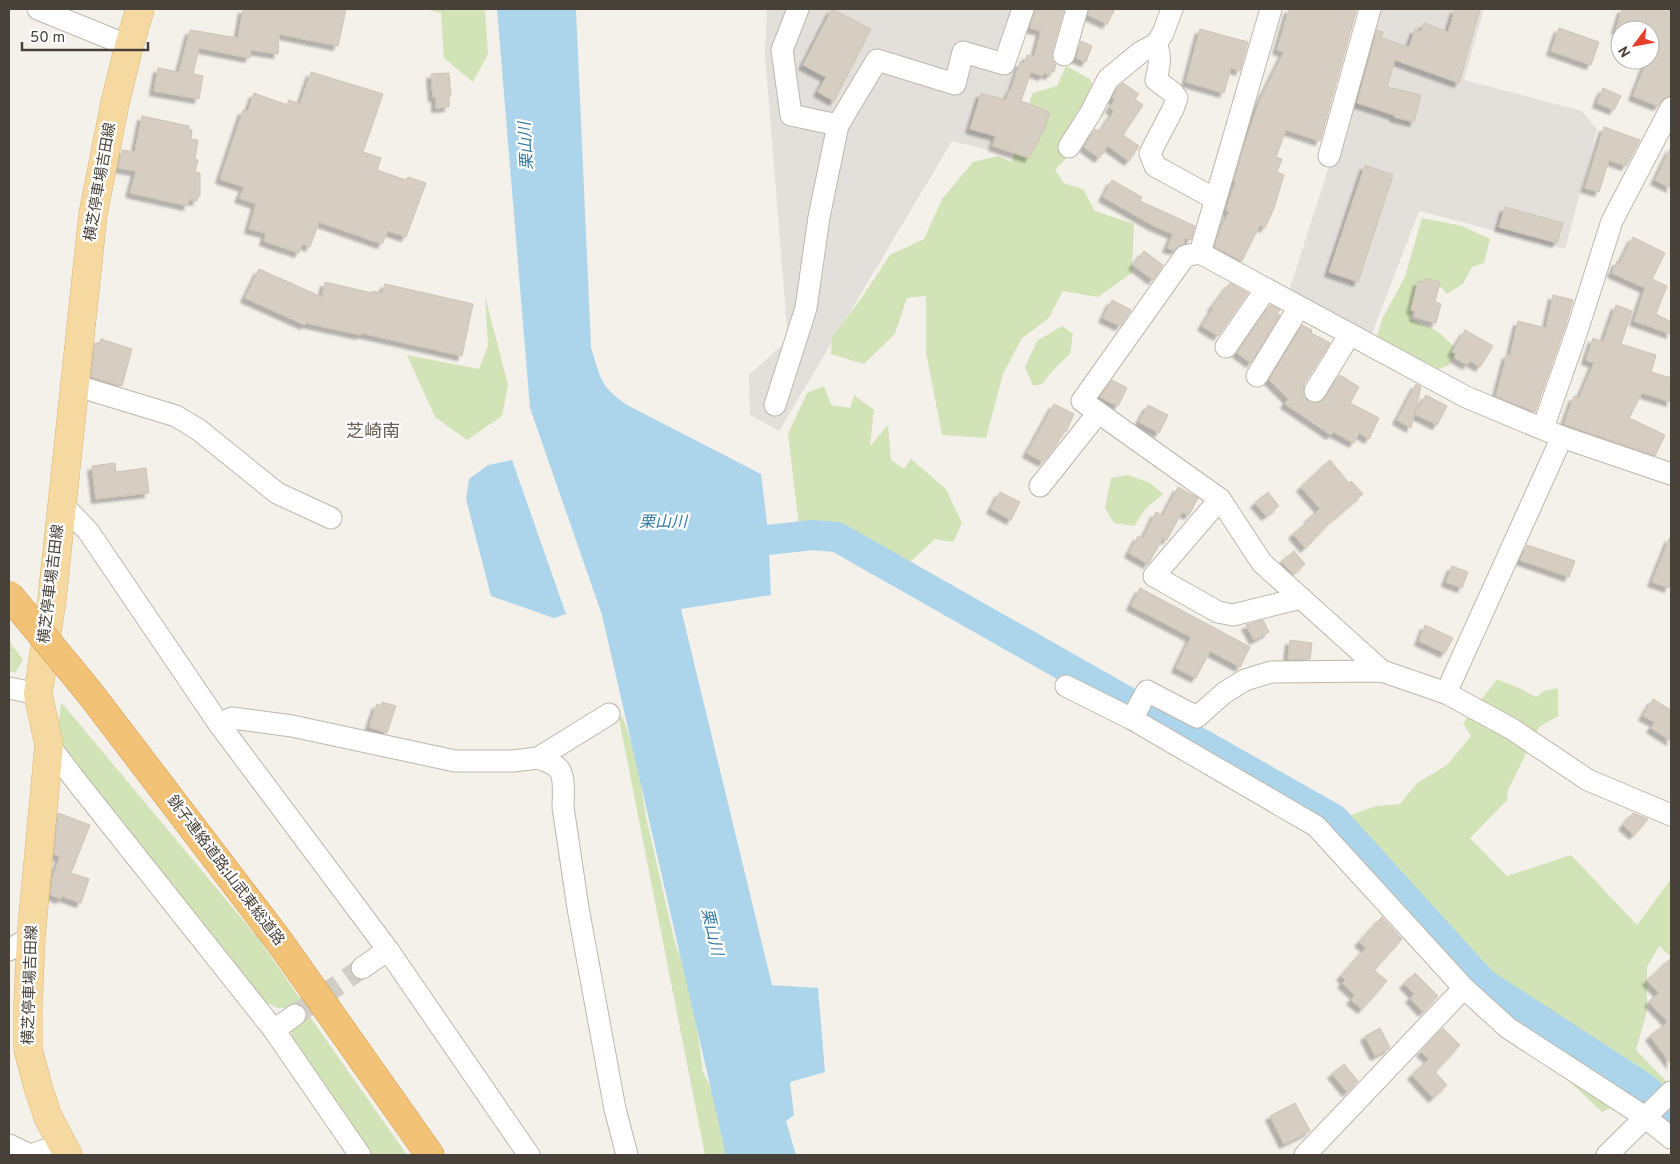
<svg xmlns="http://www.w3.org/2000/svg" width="1680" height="1164" font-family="Overpass,'Noto Sans JP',sans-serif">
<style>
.industrial{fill:#e3dfdb}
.green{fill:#d2e4b7}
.water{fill:#acd5eb}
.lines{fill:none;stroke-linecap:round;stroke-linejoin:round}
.river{stroke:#acd5eb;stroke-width:30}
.building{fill:#d7cec3;stroke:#cfc3b4;filter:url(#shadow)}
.minor-tunnel{stroke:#d1cdc7;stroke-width:21;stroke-dasharray:21 11;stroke-linecap:butt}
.minor-casing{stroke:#beb7ad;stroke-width:23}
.major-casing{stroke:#dab572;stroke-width:29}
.highway-casing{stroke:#d09647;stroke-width:29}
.minor{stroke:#fff;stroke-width:21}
.major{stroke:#f6d9a1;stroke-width:28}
.highway{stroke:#f2c277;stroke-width:28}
.highway-bridge-casing{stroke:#d09647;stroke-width:29;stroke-linecap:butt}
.highway-bridge{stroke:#f2c277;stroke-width:28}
.labels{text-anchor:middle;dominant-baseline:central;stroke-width:4.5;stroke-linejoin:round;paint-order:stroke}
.street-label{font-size:15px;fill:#474139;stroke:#fff}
.water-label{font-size:16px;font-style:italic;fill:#387ba2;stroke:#fff}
.quarter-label{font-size:18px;fill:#695e51;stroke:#fff}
</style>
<defs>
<filter id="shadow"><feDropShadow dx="-4.5" dy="4.5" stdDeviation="1" flood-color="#0004"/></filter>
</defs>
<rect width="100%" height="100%" fill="#f4f0ea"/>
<g class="industrial">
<path d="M767,9H1016L1025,27L989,150L952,141L779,431L750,415L749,375L788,340L765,55Z"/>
<path d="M1376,9H1484L1464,80L1582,111L1597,129L1565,249L1419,211L1371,336L1288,294L1331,160Z"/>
</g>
<g class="green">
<path d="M425,9H485L488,54L473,82L444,58L441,13Z"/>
<path d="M1066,66L1090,79L1105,114L1080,136L1072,152L1055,170L1064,183L1083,189L1095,211L1134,224L1132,273L1098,297L1063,291L1048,319L1022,338L1003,374L986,438L942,435L926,352V296L907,298L895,334L864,364L831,354L832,337L860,300L890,255L924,239L942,199L973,162L998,156L1012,162L1021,121L1033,93L1057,86Z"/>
<path d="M1422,218L1462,226L1490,239L1484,263L1472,267L1463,284L1447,294L1442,288L1417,283L1411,319L1437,331L1458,350L1448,366L1431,371L1371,357L1382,319L1405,277Z"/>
<path d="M485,296L508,385L502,416L467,440L435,417L407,355L479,369L488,346Z"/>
<path d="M1062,326L1073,334L1070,354L1053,370L1042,384L1033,386L1025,367L1037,341Z"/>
<path d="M824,386L831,405L850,408L854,395L874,410L870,446L888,425L891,460L904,469L911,459L946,489L962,523L953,542L935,539L907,565L845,534L799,526L788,434L807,393Z"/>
<path d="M1128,475L1150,483L1163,494L1146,508L1134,526L1114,523L1105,508L1111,478Z"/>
<path d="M9,641L23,660L15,673L9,671Z"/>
<path d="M1497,679L1521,689L1536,697L1544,691L1558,688V716L1539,727L1508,790L1507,800L1470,838L1507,876L1571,855L1637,925L1671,879V957L1659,946L1647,967V1011L1636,1050L1667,1082L1602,1112L1471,989L1382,868L1351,815L1377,806L1400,804L1417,783L1447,765L1471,736L1463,723Z"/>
<path d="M61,702L259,939L301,1000L292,1008H277L256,997L57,740Z"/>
<path d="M618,714L623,718L637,759L646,817L675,943L691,985L703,1072L724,1115L729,1155H705Z"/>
<path d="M308,1014L407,1155H368L293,1047L291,1029L300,1019Z"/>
</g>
<g class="water">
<path d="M497,9H576L591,347C600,377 600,387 627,405L761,474L768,531H781L782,547L769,553L771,595L681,609L772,985L818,988L825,1072L790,1082L794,1115L786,1121L796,1155H726L602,615L530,408Z"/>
<path d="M512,460L566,614L554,618L491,596L466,499L469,479L488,465Z"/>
</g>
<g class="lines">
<path class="river" d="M740,543L812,535L837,537L1334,819L1483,983L1643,1087L1671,1112"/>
</g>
<g class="building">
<path d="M243,9H346L338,46L279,34L278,54L251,50L250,58L199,48L193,74L203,76L199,99L154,91L158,68L179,72L190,30L238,38Z"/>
<path d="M832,9L871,29L834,101L818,92L826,77L803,65Z"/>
<path d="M1035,9H1064L1052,52V59L1056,65L1054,72L1052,71L1050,75L1044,73L1043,76L1031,72L1021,101L1050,112L1045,128L1029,158L993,146L996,136L970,129L981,93L1006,100L1010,90H1011L1020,62L1024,63L1027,55L1034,57L1041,31L1030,28Z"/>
<path d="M1089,9H1115L1107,24L1088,15Z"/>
<path d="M1289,9H1348L1356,11L1320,141L1286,130L1276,157L1282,159L1277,172L1284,175L1274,208L1265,228L1260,225L1242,261L1215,247L1219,232L1229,212L1226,210L1236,181H1234L1243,149L1260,100L1284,52L1277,50Z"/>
<path d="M1455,9H1480L1459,83L1395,60L1387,87L1421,95L1414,122L1394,117V115L1357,103L1377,30L1383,32L1381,38L1409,47L1415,29L1421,31L1424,23L1448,32Z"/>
<path d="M1622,9H1660L1667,12L1668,9H1671V96L1664,98L1658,106L1633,96L1647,60H1650V53L1657,37L1650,34V30H1616Z"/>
<path d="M1559,28L1599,42L1591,65L1551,51Z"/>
<path d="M1200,29L1248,42L1240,71L1231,68L1224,93L1186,82Z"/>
<path d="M1081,41L1092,46L1086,62L1076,58Z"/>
<path d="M311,72L383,94L363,152L381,158L377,170L406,180L408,177L426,183L406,237L388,231L382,244L319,222L310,247L303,244L299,253L264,241L266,233L249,229L256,204L239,198L244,187L220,179L243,110L248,111L254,93L287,105L289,100L300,104Z"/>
<path d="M449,73L451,96H449V107L436,108V97H433L431,74Z"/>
<path d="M1123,83L1139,94L1135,99L1143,105L1123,135L1139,146L1129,161L1108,146L1099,158L1084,147L1095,129L1100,132L1114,111L1110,108L1115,100L1112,98L1118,87Z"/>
<path d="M1603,88L1621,96L1614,110L1597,103Z"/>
<path d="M142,116L189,126V129L192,130L191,139L198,140L195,159L198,160L195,172L200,173V196H198L197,201L189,199L188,206L130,193L136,171L118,168L122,150L135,152Z"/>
<path d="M1604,127L1640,140L1626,166L1609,160L1599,192L1585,188Z"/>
<path d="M1671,147V188L1655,180Z"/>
<path d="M1365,165L1393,175L1358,282L1329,272Z"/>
<path d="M1112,180L1142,197L1140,201L1195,226L1191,240L1185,238L1183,244L1174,250L1167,248L1173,234L1154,226L1103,197Z"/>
<path d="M1505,207L1563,223L1557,243L1499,227Z"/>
<path d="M1633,237L1665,253L1652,279L1667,286L1656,314L1671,322V334L1634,321L1645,288L1612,273L1617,261L1620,263Z"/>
<path d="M1144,251L1163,265L1153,280L1133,265Z"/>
<path d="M259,269L322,297L325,282L372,293L373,291L382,293L385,284L473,304L462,356L361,333V335L306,323L305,325L245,298Z"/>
<path d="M1426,278L1440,282L1435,302L1441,304L1436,323L1414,317L1415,311L1411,310L1418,281L1425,282Z"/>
<path d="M1230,283L1248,293L1218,336L1202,326L1213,308L1212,307Z"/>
<path d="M1553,295L1573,300L1566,324L1535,412L1496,396L1507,354L1510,356L1518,321L1546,328Z"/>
<path d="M1112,300L1131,310L1120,326L1103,318Z"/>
<path d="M1270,305L1280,310L1277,314L1280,315L1251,363L1237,353Z"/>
<path d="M1616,305L1632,311L1621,344L1656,355L1651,372L1671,378V402L1642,393L1629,418L1665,435L1655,456L1564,424L1574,396L1579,398L1594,363L1586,360L1593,338L1603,342Z"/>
<path d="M1302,325L1312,330L1311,333L1330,343L1304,384L1303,391L1304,397L1308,401L1314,403L1321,402L1340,375L1359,387L1350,403L1379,418L1369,439L1359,433L1354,443L1333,432L1331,435L1285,404L1288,399L1269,380Z"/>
<path d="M1465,330L1493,346L1480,367L1470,361L1467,365L1454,357L1456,354L1452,352Z"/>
<path d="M101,339L132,349L122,386L91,377L95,343H99Z"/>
<path d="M1112,380L1127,388L1118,406L1100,397Z"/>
<path d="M1416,384L1421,387L1411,428L1397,420Z"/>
<path d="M1426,395L1447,406L1437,425L1415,414Z"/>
<path d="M1054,404L1074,414L1066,432L1064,431L1057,444L1043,462L1027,453Z"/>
<path d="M1148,405L1168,415L1159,433L1139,422Z"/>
<path d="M1330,460L1349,483L1351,481L1363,494L1332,520L1305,548L1293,534L1310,520L1309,518L1320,509L1301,487Z"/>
<path d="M115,463L116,472L146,468L149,493L96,499L92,466Z"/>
<path d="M1178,487L1198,498L1189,515L1182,512L1167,540L1163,538L1148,564L1129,553L1138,536L1143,538L1156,512L1163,516Z"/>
<path d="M1000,492L1020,502L1011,520L991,509Z"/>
<path d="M1268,492L1279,506L1266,516L1255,503Z"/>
<path d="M1670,537H1671V581L1669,588L1652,582Z"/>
<path d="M1527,545L1575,561L1569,577L1520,560Z"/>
<path d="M1294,551L1305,564L1293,574L1281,562Z"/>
<path d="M1452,566L1468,572L1462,588L1446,582Z"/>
<path d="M1140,588L1250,647L1240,667L1210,651L1196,678L1176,668L1191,637L1131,606Z"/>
<path d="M1263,620L1269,632L1254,640L1246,625Z"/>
<path d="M1425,625L1453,638L1445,653L1419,641Z"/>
<path d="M1290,640L1312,643L1310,659H1288Z"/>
<path d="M1653,699L1671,710V741L1651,728L1655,722L1643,716Z"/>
<path d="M382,702L396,706L387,733L369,727L377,704L381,706Z"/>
<path d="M58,813L90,825L71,873L89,879L81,903L61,896V899L51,895L52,879L60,857L54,854Z"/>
<path d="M1633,813L1648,819L1634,835L1623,825Z"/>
<path d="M1382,917L1402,939L1374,970L1387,981L1362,1009L1351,1000L1355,995L1342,983L1345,980L1341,976L1366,948L1359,942Z"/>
<path d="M1671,958V1064L1650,1036L1668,1022L1649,1002L1659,993L1647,981Z"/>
<path d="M1415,973L1438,996L1423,1012L1410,998L1414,994L1404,984Z"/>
<path d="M1380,1028L1390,1048L1375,1056L1365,1036Z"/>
<path d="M1443,1028L1460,1045L1435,1072L1447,1085L1433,1098L1412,1075L1429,1059L1421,1052Z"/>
<path d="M1344,1064L1358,1081L1347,1092L1332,1074Z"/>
<path d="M1295,1103L1310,1131L1284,1144L1270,1116Z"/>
</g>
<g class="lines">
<path class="minor-tunnel" d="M295,1015L362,968"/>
<defs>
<g id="minor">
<path d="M38,9L129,46"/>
<path d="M798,9L782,50L791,115L838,125"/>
<path d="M1156,44C1162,57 1159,67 1156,80L1172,92L1177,98L1173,109L1150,153L1155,166L1215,199"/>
<path d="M1064,55L1077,9"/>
<path d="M1069,147L1091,112L1108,79L1141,52L1156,44L1163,33L1172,9"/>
<path d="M1329,156L1370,9"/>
<path d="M1200,253L1271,9"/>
<path d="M1226,347L1266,289"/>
<path d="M1257,376L1299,307"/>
<path d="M74,385L176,416L199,430L277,493L331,518"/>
<path d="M1315,391L1350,334"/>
<path d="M775,405L806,308L819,217L838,125L877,60L955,84L963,52L1004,64L1023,9"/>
<path d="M1543,428L1578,328L1612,221L1671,108"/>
<path d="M1040,486L1098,413"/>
<path d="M1220,499L1154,576L1218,612L1233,615L1301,598"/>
<path d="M61,503L88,531L219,724L388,950L529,1155"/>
<path d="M1382,671L1262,563L1220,499L1082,401L1185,256L1200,253L1466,397L1562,437L1671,474"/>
<path d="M1066,686L1132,719L1316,826L1464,988L1508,1028L1645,1117L1671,1138"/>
<path d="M9,688L38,694"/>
<path d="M1446,693L1562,437"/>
<path d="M1132,719L1147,691L1197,717L1224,693L1245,680L1271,672L1382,671L1446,693L1512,729L1588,780L1671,815"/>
<path d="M219,724L232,718L292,726L455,761H513L538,758L609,714"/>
<path d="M49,745L73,777L274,1030L360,1155"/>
<path d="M538,758C544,760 552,763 557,767C566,775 563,795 563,807L578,908L615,1109L627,1155"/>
<path d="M9,950L31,937"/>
<path d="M362,968L388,950"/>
<path d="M274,1030L295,1015"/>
<path d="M9,1145L30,1155"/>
<path d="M31,1155L62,1144"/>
<path d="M1305,1155L1464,988"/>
<path d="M1607,1155L1671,1092"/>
</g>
<path id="major" d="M68,1155L48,1117L38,1087L28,1049V1005L31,937L49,745L38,694L52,599L93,214L115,103L129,46L140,9"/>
<path id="highway" d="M89,692L279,941L430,1155"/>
</defs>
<use href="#minor" class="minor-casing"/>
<use href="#major" class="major-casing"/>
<use href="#highway" class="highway-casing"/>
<use href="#minor" class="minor"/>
<use href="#major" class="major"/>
<use href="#highway" class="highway"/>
<defs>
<path id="highway-bridge" d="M9,595L89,692"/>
</defs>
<use href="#highway-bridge" class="highway-bridge-casing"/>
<use href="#highway-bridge" class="highway-bridge"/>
</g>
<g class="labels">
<g class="street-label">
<text transform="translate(101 182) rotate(-80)">横芝停車場吉田線</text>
<text transform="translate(52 584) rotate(-83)">横芝停車場吉田線</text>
<text transform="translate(225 871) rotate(53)">銚子連絡道路;山武東総道路</text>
<text transform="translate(31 985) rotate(-88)">横芝停車場吉田線</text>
</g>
<g class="water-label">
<text transform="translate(527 146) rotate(-93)">栗山川</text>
<text x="663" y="523">栗山川</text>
<text transform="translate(711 932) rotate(77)">栗山川</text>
</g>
<g class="quarter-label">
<text x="373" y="432">芝崎南</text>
</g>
</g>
<rect width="1680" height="1164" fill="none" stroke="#474139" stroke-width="20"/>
<g transform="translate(1635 45) rotate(238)"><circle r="24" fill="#ffffff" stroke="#b5b3b0"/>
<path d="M0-4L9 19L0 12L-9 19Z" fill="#e83f2d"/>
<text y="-8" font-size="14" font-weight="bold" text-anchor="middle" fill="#474139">N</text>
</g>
<path d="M22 42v8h126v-8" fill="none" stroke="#474139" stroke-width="2.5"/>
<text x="30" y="42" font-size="15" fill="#474139" stroke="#ffffff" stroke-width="4" paint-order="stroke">50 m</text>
</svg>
